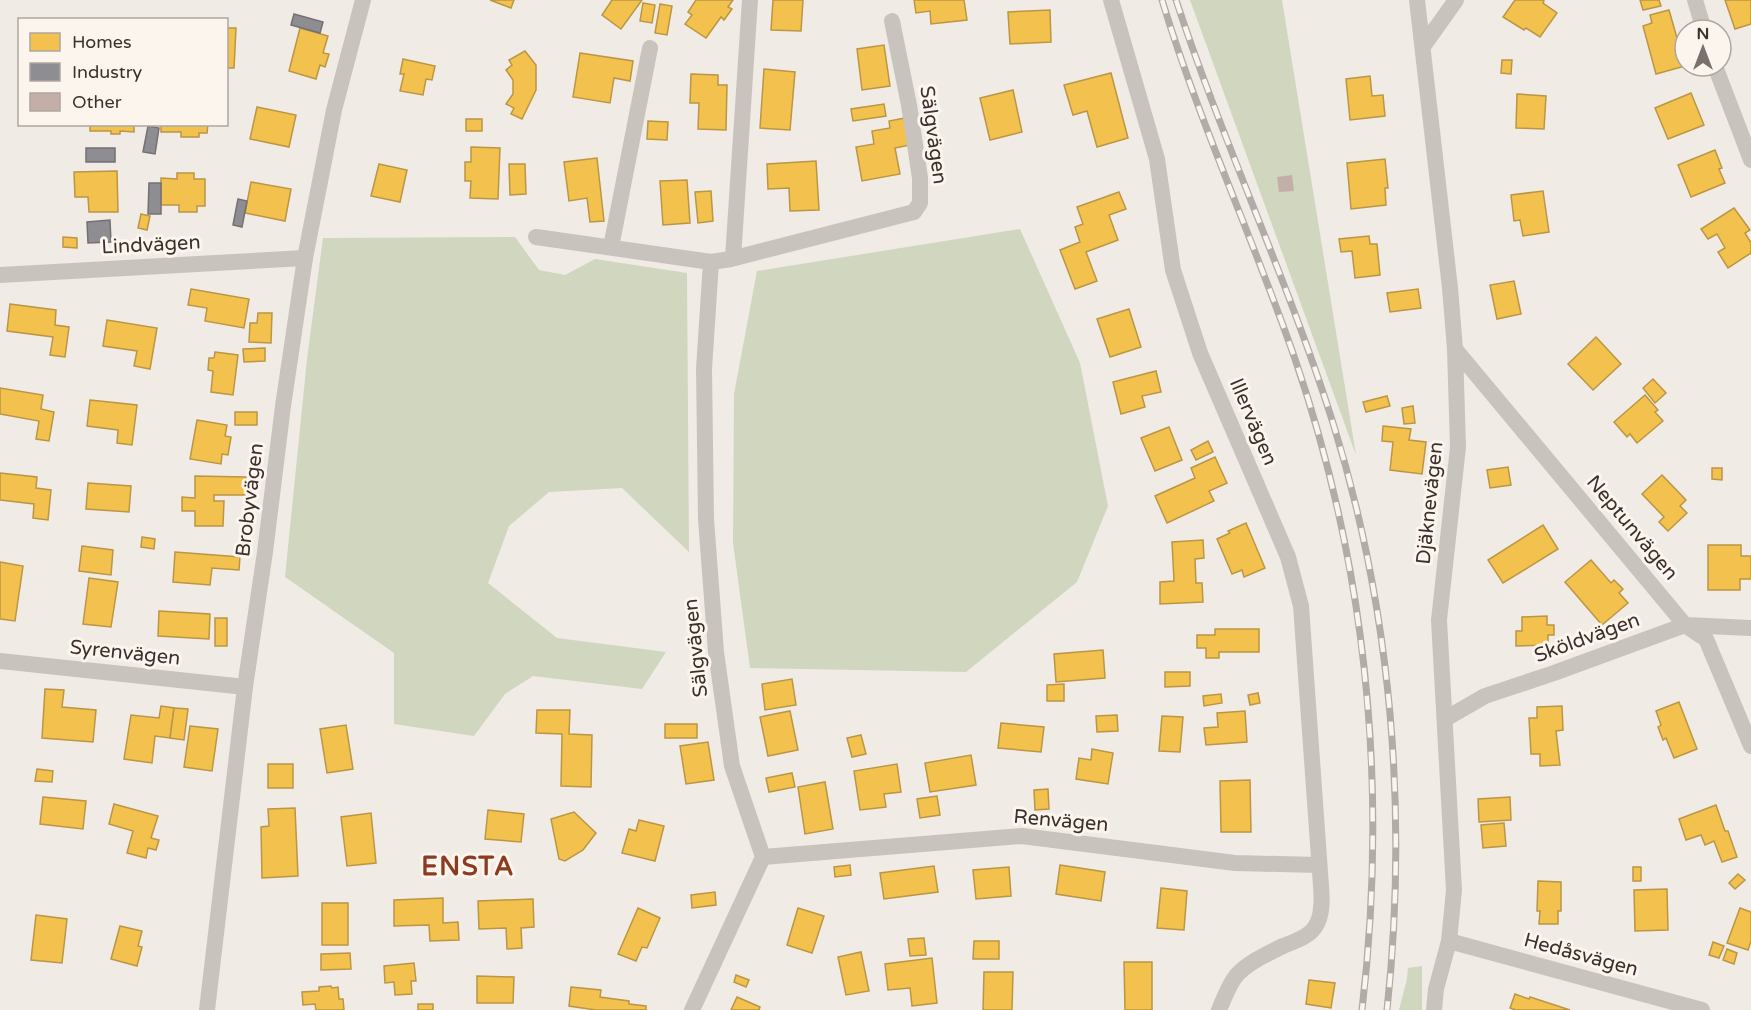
<svg xmlns="http://www.w3.org/2000/svg" width="1751" height="1010" font-family="'Varela Round',sans-serif">
<style>
.green{fill:#d1d6bf}
.homes{fill:#f2c14e;stroke:#bb9644;stroke-width:1.5}
.industry{fill:#8d8d92;stroke:#747173;stroke-width:1.5}
.building{fill:#c3afa7}
.lines{fill:none;stroke-linecap:round;stroke-linejoin:round}
.minor{stroke:#c9c3be;stroke-width:16}
.rail-casing{stroke:#b1aca8;stroke-width:7}
.rail{stroke:#fbf5ee;stroke-width:4.5;stroke-dasharray:14;stroke-linecap:butt}
.labels{text-anchor:middle;dominant-baseline:central;stroke-width:6;stroke-linejoin:round;paint-order:stroke}
.street-label{font-size:20px;fill:#3b302b;stroke:#fbf5ee}
.district-label{font-size:26px;font-weight:bold;letter-spacing:1.5px;fill:#8c3b22;stroke:#fbf5ee}
</style>
<rect width="100%" height="100%" fill="#f0ebe5"/>
<g class="green">
<path d="M1190,0H1282L1356,455Z"/>
<path d="M1020,229L1080,363L1108,506L1077,582L966,672L750,668L733,543L734,394L757,271Z"/>
<path d="M515,237L539,270L565,275L595,259L687,273L689,552L622,488L549,492L509,526L488,583L557,638L666,652L642,689L533,676L505,694L474,736L394,724V653L285,577L307,359L323,238Z"/>
<path d="M1422,966V1010H1399L1407,979L1408,968Z"/>
</g>
<g class="homes">
<path d="M490,0H514L511,8Z"/>
<path d="M612,0H642L621,29L602,15Z"/>
<path d="M696,0H733L728,7L732,9L724,20L721,17L706,38L685,24L692,15L688,12Z"/>
<path d="M773,0H803L801,31L771,30Z"/>
<path d="M914,0H964L967,20L931,24L930,11L916,13Z"/>
<path d="M1515,0H1542L1544,1L1543,3L1557,13L1540,37L1526,28L1524,30L1503,17Z"/>
<path d="M1640,0H1659L1661,6L1643,10Z"/>
<path d="M1725,0H1751V24L1735,29Z"/>
<path d="M643,3L655,5L652,23L640,21Z"/>
<path d="M660,4L672,6L667,35L655,33Z"/>
<path d="M1050,10L1051,42L1010,44L1008,12Z"/>
<path d="M1669,10L1685,66L1656,74L1643,26L1652,23L1650,15Z"/>
<path d="M226,28H236L234,68H226Z"/>
<path d="M300,28L328,36L323,53L329,54L325,67L320,65L316,79L289,71Z"/>
<path d="M884,45L890,86L862,90L857,49Z"/>
<path d="M525,51L536,65V90L522,119L511,114L514,108L506,104L513,94V80L506,70L512,65L509,60Z"/>
<path d="M580,53L633,61L630,81L614,78L610,103L573,97Z"/>
<path d="M403,59L435,66L432,80L426,79L423,95L400,91L404,74H400Z"/>
<path d="M1502,60H1512L1511,74L1501,73Z"/>
<path d="M764,69L795,72L790,130L760,128Z"/>
<path d="M1111,73L1128,138L1097,147L1087,111L1073,115L1064,85Z"/>
<path d="M691,74L718,75V85H727L726,130L698,129L699,103H690Z"/>
<path d="M1370,76L1372,96L1383,95L1385,116L1350,120L1346,79Z"/>
<path d="M1013,90L1022,132L990,140L980,98Z"/>
<path d="M1691,93L1704,125L1668,139L1655,108Z"/>
<path d="M1517,94L1546,96L1544,129L1516,128Z"/>
<path d="M884,104L886,116L853,121L851,109Z"/>
<path d="M257,107L296,115L289,147L250,139Z"/>
<path d="M905,118L910,145L895,148L900,174L862,181L856,147L874,144L872,131L890,128L889,121Z"/>
<rect x="466" y="119" width="16" height="12"/>
<path d="M648,121L668,122L667,140L647,139Z"/>
<path d="M90,124H134V132L120,131V134H111V131H90Z"/>
<path d="M161,124H208L207,133H199V137H181V132H161Z"/>
<path d="M471,147L500,148L498,199L470,198L471,181H465V162H471Z"/>
<path d="M1715,150L1722,168L1719,169L1725,183L1691,197L1678,165Z"/>
<path d="M597,158L604,221L590,222L587,198L569,201L564,162Z"/>
<path d="M1385,159L1388,188H1385L1386,205L1351,209L1347,163Z"/>
<path d="M816,161L819,210L790,211L789,188L768,189L767,164Z"/>
<path d="M379,164L407,170L400,202L371,196Z"/>
<path d="M509,164H525L526,194L510,195Z"/>
<path d="M117,171L118,212H89L88,197H75L74,172Z"/>
<path d="M177,173H194V179H205V206H197V212H179V205H161V178L177,179Z"/>
<path d="M687,180L690,223L663,225L660,181Z"/>
<path d="M251,182L291,189L285,221L245,213Z"/>
<path d="M711,191L713,221L698,223L695,192Z"/>
<path d="M1543,191L1549,232L1523,236L1520,220L1514,221L1511,195Z"/>
<path d="M1119,192L1126,209L1109,215L1118,240L1086,252L1097,281L1075,289L1060,250L1080,242L1075,227L1083,224L1077,207Z"/>
<path d="M1734,208L1750,230L1745,233L1751,243V253L1728,268L1718,252L1725,248L1717,234L1708,239L1701,229Z"/>
<path d="M141,214L150,216L147,230L138,228Z"/>
<path d="M1369,236L1370,244H1377L1380,275L1355,278L1352,251L1341,252L1339,239Z"/>
<path d="M63,237L77,238V248L63,247Z"/>
<path d="M1514,281L1521,314L1497,319L1490,285Z"/>
<path d="M191,289L249,299L244,328L205,321L207,308L188,305Z"/>
<path d="M1418,289L1421,308L1390,312L1387,293Z"/>
<path d="M10,304L56,310L55,325L69,327L65,357L50,355L53,337L7,331Z"/>
<path d="M1129,309L1141,347L1110,357L1097,319Z"/>
<path d="M258,313H272L271,343L249,342L250,323H257Z"/>
<path d="M107,320L157,328L150,369L134,366L137,351L103,346Z"/>
<path d="M1596,337L1621,364L1593,390L1568,364Z"/>
<path d="M265,348V361L244,362L243,349Z"/>
<path d="M215,352L238,355L233,395L211,392L213,371L208,370L209,358H214Z"/>
<path d="M1156,371L1161,392L1142,396L1145,407L1121,414L1113,382Z"/>
<path d="M1653,379L1666,393L1655,403L1643,388Z"/>
<path d="M0,388L43,395L41,409L54,412L49,441L36,439L39,421L0,414Z"/>
<path d="M1645,395L1658,410L1655,412L1663,421L1637,443L1630,434L1627,437L1614,422Z"/>
<path d="M1387,396L1390,406L1366,412L1363,402Z"/>
<path d="M90,400L137,405L132,445L117,443L118,430L87,426Z"/>
<path d="M1413,406L1415,423L1404,424L1402,408Z"/>
<rect x="235" y="412" width="22" height="13"/>
<path d="M197,420L227,425L225,436L231,437L228,455L222,454L221,464L190,459Z"/>
<path d="M1383,426L1411,429L1409,440L1426,442L1422,474L1390,470L1393,442L1382,441Z"/>
<path d="M1169,427L1182,460L1155,471L1141,438Z"/>
<path d="M1208,441L1213,452L1196,460L1191,450Z"/>
<path d="M1215,457L1227,483L1209,491L1214,501L1167,523L1155,496L1195,478L1191,468Z"/>
<path d="M1508,467L1511,485L1490,488L1487,470Z"/>
<path d="M1712,468H1722V480L1712,479Z"/>
<path d="M0,473L37,477L36,488L51,490L48,520L33,518L34,504L0,500Z"/>
<path d="M1662,475L1686,500L1680,506L1687,513L1668,531L1659,522L1664,517L1642,494Z"/>
<path d="M195,476L246,477V495H214V501H224L223,526H195V511H182V497L195,498Z"/>
<path d="M88,483L131,486L129,512L86,509Z"/>
<path d="M1246,523L1265,568L1244,577L1242,570L1232,574L1217,539L1230,533L1228,531Z"/>
<path d="M1543,525L1558,549L1503,583L1488,560Z"/>
<path d="M142,537L155,539L154,549L141,547Z"/>
<path d="M1203,540L1204,558L1195,559L1196,583H1202L1203,602L1160,604V582L1174,581L1172,542Z"/>
<path d="M1708,545H1741V556H1751V579H1740V590H1708Z"/>
<path d="M82,546L113,550L111,575L79,571Z"/>
<path d="M175,552L240,557L239,570L212,568L210,585L173,582Z"/>
<path d="M1591,560L1611,583L1614,580L1623,589L1619,593L1628,603L1602,625L1565,582Z"/>
<path d="M0,562L23,566L15,621L0,619Z"/>
<path d="M89,578L118,582L111,627L83,624Z"/>
<path d="M159,611L210,614L209,639L158,636Z"/>
<path d="M1547,616V625H1554V635H1548V645L1516,646V631H1522V617Z"/>
<rect x="215" y="618" width="12" height="28"/>
<path d="M1215,629H1259V652H1219V658H1206V648H1197V635H1215Z"/>
<path d="M1103,650L1105,678L1056,682L1054,654Z"/>
<path d="M1165,672H1190V686L1165,687Z"/>
<path d="M792,679L796,705L765,710L762,684Z"/>
<path d="M1064,684V701H1047V685Z"/>
<path d="M45,689L64,690L62,707L96,710L93,742L42,738Z"/>
<path d="M1258,693L1260,703L1250,705L1248,695Z"/>
<path d="M1221,694L1222,703L1204,706L1203,696Z"/>
<path d="M1679,702L1697,749L1674,758L1666,738L1663,740L1658,727L1661,725L1656,711Z"/>
<path d="M161,706L174,708L170,738L155,736L152,763L124,759L131,715L159,718Z"/>
<path d="M1562,706L1563,730L1556,731L1560,765L1540,766V754H1531L1529,718H1537V707Z"/>
<path d="M174,708L188,709L184,740L170,738Z"/>
<path d="M537,710H570L569,734L592,735L591,787L561,786L562,734L536,733Z"/>
<path d="M790,711L798,750L768,756L760,717Z"/>
<path d="M1245,711L1247,742L1206,745L1204,728L1218,727L1217,713Z"/>
<path d="M1117,715L1118,731L1097,732L1096,716Z"/>
<path d="M1162,716L1183,717L1180,752L1159,751Z"/>
<path d="M1001,723L1044,727L1041,752L998,748Z"/>
<rect x="665" y="724" width="32" height="14"/>
<path d="M346,725L353,769L327,773L320,729Z"/>
<path d="M190,726L218,729L212,771L184,767Z"/>
<path d="M861,735L866,754L852,757L847,738Z"/>
<path d="M708,742L714,780L686,784L680,746Z"/>
<path d="M1092,749L1113,753L1108,784L1076,779L1079,758L1091,760Z"/>
<path d="M971,755L976,785L930,792L925,763Z"/>
<rect x="268" y="764" width="25" height="24"/>
<path d="M897,764L901,792L884,794L886,807L860,810L854,771Z"/>
<path d="M37,769L53,771L52,782L35,781Z"/>
<path d="M792,773L795,787L769,792L766,778Z"/>
<path d="M1250,780L1251,832H1221L1220,781Z"/>
<path d="M825,782L833,829L805,834L798,787Z"/>
<path d="M1048,789L1049,809L1035,810L1034,790Z"/>
<path d="M937,796L940,815L920,818L917,799Z"/>
<path d="M43,797L86,801L83,829L40,824Z"/>
<path d="M1510,797L1511,820L1479,822L1478,799Z"/>
<path d="M114,804L158,816L151,838L159,840L156,850L148,848L146,858L127,853L133,831L109,824Z"/>
<path d="M1716,805L1725,831H1728L1737,857L1722,862L1714,841L1705,845L1701,835L1686,840L1679,819Z"/>
<path d="M295,808L298,876L262,878L261,827L269,826L268,809Z"/>
<path d="M488,810L524,814L521,842L485,839Z"/>
<path d="M574,812L596,833L583,850L565,861L559,859L551,819Z"/>
<path d="M371,813L376,863L347,866L341,817Z"/>
<path d="M639,820L664,826L655,861L622,853L629,829L636,831Z"/>
<path d="M1504,823L1506,846L1483,848L1481,825Z"/>
<path d="M850,865L851,875L835,877L834,867Z"/>
<path d="M1060,865L1105,872L1101,901L1056,894Z"/>
<path d="M934,866L938,892L884,899L880,873Z"/>
<path d="M1009,867L1011,896L976,899L973,870Z"/>
<rect x="1633" y="867" width="8" height="14"/>
<path d="M1738,874L1745,880L1735,889L1729,883Z"/>
<path d="M1538,881L1561,882V911H1558V924H1539L1540,911H1537Z"/>
<path d="M1161,888L1187,891L1184,930L1157,928Z"/>
<path d="M1667,889L1668,930L1635,931L1634,890Z"/>
<path d="M715,892L716,905L692,908L691,895Z"/>
<path d="M443,898V923L458,922L459,940L430,941L429,925L394,926V900Z"/>
<path d="M533,899L534,927L521,928L522,948L507,949L506,928L479,929L478,901Z"/>
<rect x="322" y="903" width="26" height="42"/>
<path d="M638,908L660,918L647,948L642,947L636,961L618,954Z"/>
<path d="M798,908L824,916L812,953L787,945Z"/>
<path d="M1740,908L1751,912V941L1748,950L1727,943Z"/>
<path d="M36,915L67,919L62,963L31,960Z"/>
<path d="M120,926L142,931L138,946L142,947L137,966L111,959Z"/>
<path d="M924,938L926,955L910,956L908,939Z"/>
<path d="M974,941H999V959H973Z"/>
<path d="M1713,942L1724,946L1719,958L1709,955Z"/>
<path d="M1727,949L1737,953L1734,964L1723,960Z"/>
<path d="M861,952L869,991L846,995L838,957Z"/>
<path d="M350,953L351,969L321,970V954Z"/>
<path d="M932,958L937,1003L912,1006L910,988L888,990L885,964Z"/>
<path d="M1124,962H1152V1010H1125Z"/>
<path d="M414,963L416,981H411L412,994L395,995L394,982L385,983L384,966Z"/>
<path d="M984,972H1013L1012,1010H983Z"/>
<path d="M736,975L749,980L746,987L734,982Z"/>
<path d="M477,976L514,977L513,1003H477Z"/>
<path d="M1309,980L1335,983L1331,1008L1306,1004Z"/>
<path d="M331,986L332,988L338,987L339,999H343L344,1010H316L315,1004L303,1005L302,992L319,991V987Z"/>
<path d="M571,987L601,990L600,997L629,1001V1004L646,1006V1010H596L569,1006Z"/>
<path d="M1515,994L1529,999L1530,997L1570,1010H1516L1510,1008Z"/>
<path d="M737,997L760,1007L759,1010H731Z"/>
<rect x="418" y="1004" width="15" height="6"/>
</g>
<g class="industry">
<path d="M294,14L323,22L320,33L291,25Z"/>
<path d="M148,126L159,128L155,154L143,152Z"/>
<rect x="86" y="148" width="29" height="14"/>
<path d="M149,183H161V214H148Z"/>
<path d="M238,199L247,201L242,227L233,225Z"/>
<path d="M110,220L111,242L88,243L87,222Z"/>
</g>
<path class="building" d="M1292,175L1294,191L1279,192L1277,177Z"/>
<g class="lines">
<g class="minor">
<path d="M1111,0L1157,159L1173,270L1200,353L1288,557L1301,606L1321,886C1322,898 1323,916 1315,927C1309,937 1293,942 1283,946C1267,954 1247,963 1236,976C1228,986 1224,999 1219,1010"/>
<path d="M1417,0L1450,288L1455,349L1458,447L1439,620L1454,890L1449,941L1436,989L1434,1010"/>
<path d="M1695,0L1704,30"/>
<path d="M1424,45L1456,0"/>
<path d="M1715,66L1751,160"/>
<path d="M536,237L711,262L731,259L914,212L920,203V178L909,105L892,21"/>
<path d="M611,247L650,48"/>
<path d="M733,258L750,0"/>
<path d="M0,275L305,258"/>
<path d="M1455,349L1685,625L1706,639L1751,746"/>
<path d="M0,661L245,687"/>
<path d="M1445,719L1485,696L1554,673L1685,625L1751,628"/>
<path d="M763,857L1022,836L1235,863L1319,865"/>
<path d="M1449,941L1702,1010"/>
<path d="M207,1010L245,687L265,552L283,406L305,258L334,110L363,0"/>
<path d="M692,1010L763,857L732,766L716,652L706,519L704,369L711,262"/>
</g>
<defs>
<g id="rail">
<path d="M1162,0C1199,122 1253,238 1295,359C1367,569 1388,789 1362,1010"/>
<path d="M1176,0C1223,143 1288,280 1333,423C1392,613 1408,813 1387,1010"/>
</g>
</defs>
<use href="#rail" class="rail-casing"/>
<use href="#rail" class="rail"/>
</g>
<g class="labels">
<g class="street-label">
<text transform="translate(933 135) rotate(82)">Sälgvägen</text>
<text transform="translate(151 245) rotate(-3)">Lindvägen</text>
<text transform="translate(1253 422) rotate(67)">Illervägen</text>
<text transform="translate(250 500) rotate(-83)">Brobyvägen</text>
<text transform="translate(1430 503) rotate(-84)">Djäknevägen</text>
<text transform="translate(1632 528) rotate(50)">Neptunvägen</text>
<text transform="translate(1587 638) rotate(-20)">Sköldvägen</text>
<text transform="translate(696 648) rotate(-96)">Sälgvägen</text>
<text transform="translate(125 653) rotate(6)">Syrenvägen</text>
<text transform="translate(1061 821) rotate(5)">Renvägen</text>
<text transform="translate(1581 955) rotate(15)">Hedåsvägen</text>
</g>
<g class="district-label">
<text x="468" y="866">ENSTA</text>
</g>
</g>
<rect x="18" y="18" width="210" height="108" fill="#fbf5ee" stroke="#aea6a0" stroke-width="1.5"/>
<rect x="30" y="33" width="30" height="18" fill="#f2c14e" stroke="#aea6a0" stroke-width="1.5"/>
<text x="72" y="48" font-size="18" fill="#3b302b">Homes</text>
<rect x="30" y="63" width="30" height="18" fill="#8d8d92" stroke="#aea6a0" stroke-width="1.5"/>
<text x="72" y="78" font-size="18" fill="#3b302b">Industry</text>
<rect x="30" y="93" width="30" height="18" fill="#c3afa7" stroke="#aea6a0" stroke-width="1.5"/>
<text x="72" y="108" font-size="18" fill="#3b302b">Other</text>
<g transform="translate(1703 48)"><circle r="28" fill="#fbf5ee" stroke="#aea6a0" stroke-width="1.5"/>
<path d="M0-4.5L10 22L0 15L-10 22Z" fill="#7a716c"/>
<text y="-9" font-size="16" font-weight="bold" text-anchor="middle" fill="#3b302b">N</text>
</g>
</svg>
